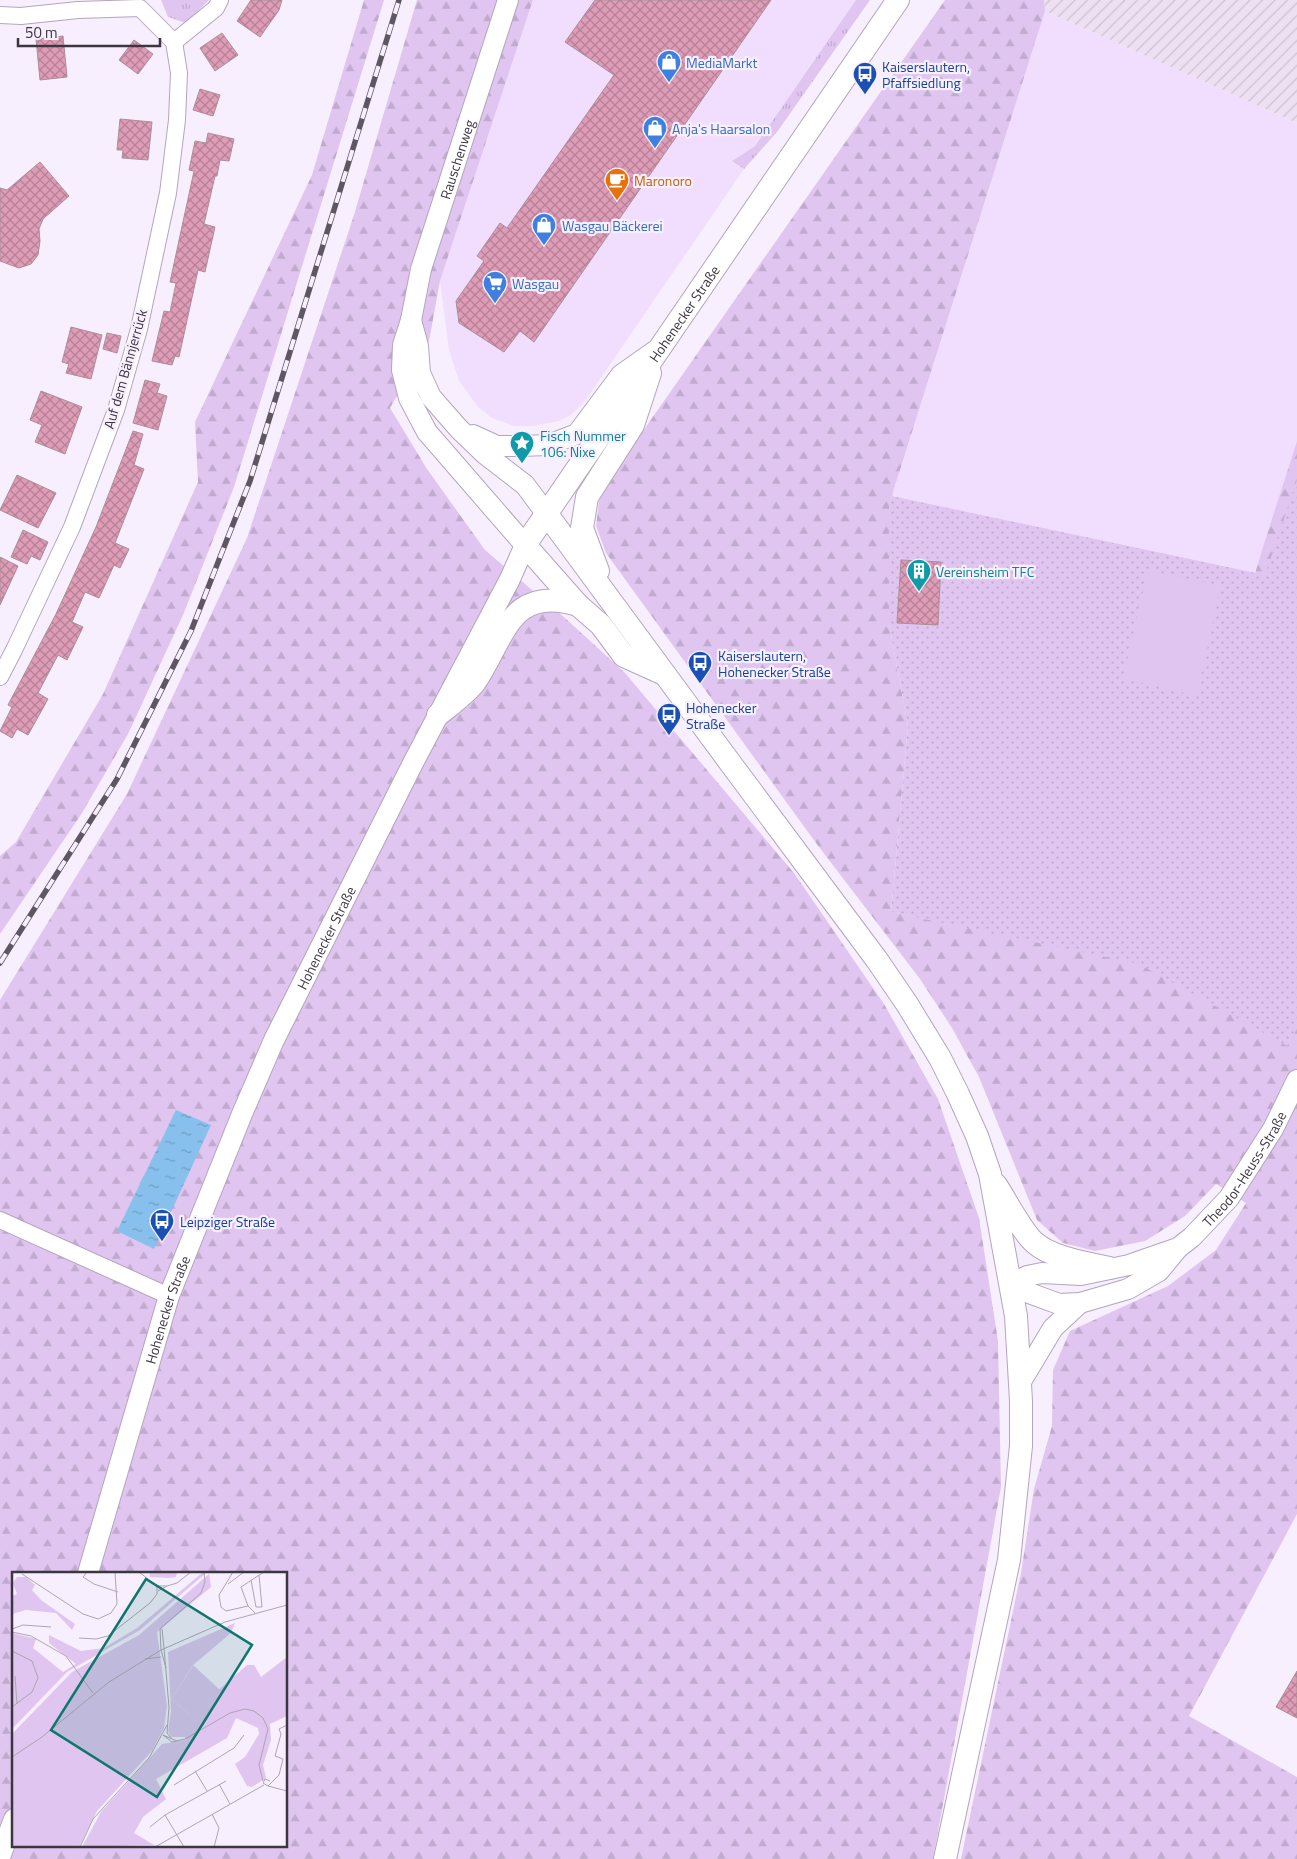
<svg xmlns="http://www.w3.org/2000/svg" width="1297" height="1859" font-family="'Titillium Web',sans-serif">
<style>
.built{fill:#f1defe}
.industrial{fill:url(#industrial-furrows)}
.grass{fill:url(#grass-tufts)}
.forest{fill:url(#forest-firs);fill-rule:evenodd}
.park{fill:url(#park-dots)}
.garden{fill:#dfc5ef}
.water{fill:url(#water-ripples)}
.building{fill:url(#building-cross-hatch);stroke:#ab8e99}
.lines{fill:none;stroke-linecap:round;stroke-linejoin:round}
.minor-casing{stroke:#b3a5bd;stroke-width:18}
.tertiary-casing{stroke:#b3a5bd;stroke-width:22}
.secondary-casing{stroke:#b3a5bd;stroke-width:24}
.minor{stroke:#fff;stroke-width:16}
.tertiary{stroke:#fff;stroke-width:20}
.secondary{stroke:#fff;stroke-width:22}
.rail-casing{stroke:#5d5762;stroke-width:5.5}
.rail{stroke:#f8effe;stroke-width:4;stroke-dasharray:11;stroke-linecap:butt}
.labels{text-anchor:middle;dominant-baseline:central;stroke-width:4.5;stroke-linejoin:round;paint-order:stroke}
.shop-label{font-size:14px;fill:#366cbe;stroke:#f8effe;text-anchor:start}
.transit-label{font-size:14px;fill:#164399;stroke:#f8effe;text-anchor:start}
.street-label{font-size:14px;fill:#3c3640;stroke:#f8effe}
.food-label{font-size:14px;fill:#c56008;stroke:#f8effe;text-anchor:start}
.culture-label{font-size:14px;fill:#0d838f;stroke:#f8effe;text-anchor:start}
.inset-road{fill:none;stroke:#ada5b2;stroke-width:1}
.view{fill:#0f766e;fill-opacity:0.15;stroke:#0f766e;stroke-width:2.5}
.inset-edge{fill:none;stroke:#3c3640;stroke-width:2.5}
</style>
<defs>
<pattern id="industrial-furrows" width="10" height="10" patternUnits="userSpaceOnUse" patternTransform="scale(1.25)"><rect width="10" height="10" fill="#eee0f3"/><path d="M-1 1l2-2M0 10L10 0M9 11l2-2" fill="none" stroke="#cdc1d1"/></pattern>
<pattern id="grass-tufts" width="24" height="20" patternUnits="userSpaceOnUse" patternTransform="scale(1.25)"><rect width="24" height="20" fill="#dfc5ef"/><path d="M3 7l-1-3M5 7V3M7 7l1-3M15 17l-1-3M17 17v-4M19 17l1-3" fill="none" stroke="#c0aace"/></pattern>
<pattern id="forest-firs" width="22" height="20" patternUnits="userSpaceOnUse" patternTransform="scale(1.25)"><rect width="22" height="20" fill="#dfc5ef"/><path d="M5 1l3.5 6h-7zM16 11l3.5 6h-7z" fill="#c0aace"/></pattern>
<pattern id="park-dots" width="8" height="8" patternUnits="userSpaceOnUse" patternTransform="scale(1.25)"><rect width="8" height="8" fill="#dfc5ef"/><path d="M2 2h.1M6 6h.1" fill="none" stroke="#c0aace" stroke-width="1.8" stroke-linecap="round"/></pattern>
<pattern id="water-ripples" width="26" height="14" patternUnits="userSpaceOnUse" patternTransform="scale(1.25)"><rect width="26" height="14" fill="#87c0ec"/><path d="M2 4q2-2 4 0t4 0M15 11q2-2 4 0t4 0" fill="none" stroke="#709dc1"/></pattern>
<pattern id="building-cross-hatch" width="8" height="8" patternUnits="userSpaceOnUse" patternTransform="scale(1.25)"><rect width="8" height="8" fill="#df9cb7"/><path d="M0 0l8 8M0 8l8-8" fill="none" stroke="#b68096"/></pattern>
</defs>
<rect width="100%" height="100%" fill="#f8effe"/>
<g class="built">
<path d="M533,0H856L755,146L732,161L744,169L585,401L571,415L559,421L533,426H514L492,418L478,407L459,381L449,350L440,281Z"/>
<path d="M1045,11L1297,123V441L1255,574L892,496Z"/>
</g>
<path class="industrial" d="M1044,0H1297V123L1045,11Z"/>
<g class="grass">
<path d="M161,0H209L186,23L168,17Z"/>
<path d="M856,0H870L777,132L744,169L732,161L755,146Z"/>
</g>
<g class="forest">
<path d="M364,0H384L234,487L183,615L128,734L82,813L0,934V856L16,842L103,694L198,482L195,422L312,175Z"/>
<path d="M417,0H533L440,281L429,341L390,408L427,469L485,550L565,618L625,673L794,873L884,1004L938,1099L979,1218L998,1341L1001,1487L933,1859H0V1000L127,794L247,538L354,215ZM14,1573H286V1845H14Z"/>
<path d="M945,0H1044L1045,11L894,489L889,509V624L908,726L891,912L1139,963L1263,547L1297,441V1514L1189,1716L1297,1777V1859H961L1021,1573L1034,1489L1052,1426L1053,1370L1070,1331L1168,1286L1216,1250L1246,1203L1216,1184L1185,1216L1145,1241L1095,1251L1063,1243L1037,1220L979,1077L952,1028L920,979L816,843L606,553L596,526L599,501L610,478Z"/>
</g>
<path class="park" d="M1297,480V1025L1287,1046L1139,964L891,912L908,726L889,624V509L892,496L1265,575Z"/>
<path class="garden" d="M1148,570L1221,586L1197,696L1123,678Z"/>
<path class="water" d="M176,1110L211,1125L154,1249L117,1231Z"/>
<g class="building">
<path d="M251,0H282L279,10L260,37L237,21Z"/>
<path d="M595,0H771L534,342L520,331L504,352L459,323L456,301L484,261L477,256L500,223L507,228L614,75L565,42Z"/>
<path d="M222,33L238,55L215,71L200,48Z"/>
<path d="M63,36L67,77L40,80L36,39Z"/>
<path d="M134,40L153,54L138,74L119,60Z"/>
<path d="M200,89L220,95L213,116L193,110Z"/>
<path d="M120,119L152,122L148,160L122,158L123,150H117Z"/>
<path d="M208,133L234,139L229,161L220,160L217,176H215L204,224L215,227L205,272L198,270L179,357L175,356L172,365L152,361L164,311L170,312L176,283L170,282L194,171L189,170L195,141L206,143Z"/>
<path d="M40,162L69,196L43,219L39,229L40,241L38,255L31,264L19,268L0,261V188L7,190Z"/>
<path d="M71,327L102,335L91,379L66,373L69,364L62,362Z"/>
<path d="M107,333L121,336L117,353L103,349Z"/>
<path d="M145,380L160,384L157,393L167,396L158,430L133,423Z"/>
<path d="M41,391L82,407L65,454L35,442L42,425L30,420Z"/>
<path d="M133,431L143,434L134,465L144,469L115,543L129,549L120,568L114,565L99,598L85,592L72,622L83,627L67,660L58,655L38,693L48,699L28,735L17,729L12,738L0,731L12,707L8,705L56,614L96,527Z"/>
<path d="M17,475L56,493L38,528L0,510Z"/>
<path d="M23,530L48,542L40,560L31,556L27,564L11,557Z"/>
<path d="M0,557L18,566L0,605Z"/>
<path d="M901,560L941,562L938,625L897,623Z"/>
<path d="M1297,1671V1718L1276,1707Z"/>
</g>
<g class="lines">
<defs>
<g id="minor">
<path d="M0,15L21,16L78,10L140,8L174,42L179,73L177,120L168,193L139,329L116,410L72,527L14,650L0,677"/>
<path d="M174,42L216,8L220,0"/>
<path d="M0,1220L169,1296"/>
</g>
<g id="tertiary">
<path d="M411,320L418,346L420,373L431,397L459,429L485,454L525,485L546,513"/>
<path d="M473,435L497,446H520L548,445L577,434L621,375L655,351"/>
<path id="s1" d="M1178,1248L1129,1265L1081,1275L1042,1273L1027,1276L1010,1286L1059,1304L1080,1303L1128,1289L1159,1271L1178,1248L1192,1237L1229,1198L1273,1129L1297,1080"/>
<path d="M1020,1383L1053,1328L1080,1303"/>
<path id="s2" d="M88,1573L169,1296L242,1114L274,1040L413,763L510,579L525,545L427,432L409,398L402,370L403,345L411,320L421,269L508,0"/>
<path d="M0,1857L14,1819"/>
</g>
<g id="secondary">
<path d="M546,513L734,768L877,960L907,1004L940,1058L958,1094L977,1136L990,1174L1016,1316L1021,1401V1446L1009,1560L945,1859"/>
<path d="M598,571L582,528L587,497L633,425L650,373"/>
<path id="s3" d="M664,674L624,656L601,625L578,605L525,545L898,0"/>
<path d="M438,715C449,706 467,693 475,682C505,637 510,584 578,605"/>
<path d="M996,1185C1006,1200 1022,1232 1035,1243C1052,1258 1087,1263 1109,1268"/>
</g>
</defs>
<use href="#minor" class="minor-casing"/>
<use href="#tertiary" class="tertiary-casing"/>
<use href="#secondary" class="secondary-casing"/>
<use href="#minor" class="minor"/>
<use href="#tertiary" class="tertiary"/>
<use href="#secondary" class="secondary"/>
<defs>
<path id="rail" d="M0,963L117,779L191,631L250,481L399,0"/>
</defs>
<use href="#rail" class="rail-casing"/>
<use href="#rail" class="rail"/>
</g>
<defs>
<symbol id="shop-pin" viewBox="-11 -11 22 30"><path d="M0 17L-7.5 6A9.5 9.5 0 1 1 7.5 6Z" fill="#3f7fe0" stroke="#f8effe"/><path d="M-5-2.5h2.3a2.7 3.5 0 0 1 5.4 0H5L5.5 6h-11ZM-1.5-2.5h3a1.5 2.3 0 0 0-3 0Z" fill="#fff"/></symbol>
<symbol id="bus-pin" viewBox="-11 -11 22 30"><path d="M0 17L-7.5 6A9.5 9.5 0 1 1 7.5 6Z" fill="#1a4fb4" stroke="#f8effe"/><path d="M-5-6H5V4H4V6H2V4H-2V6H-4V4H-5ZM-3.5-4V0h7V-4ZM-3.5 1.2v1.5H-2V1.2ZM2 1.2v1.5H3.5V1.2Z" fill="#fff"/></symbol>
<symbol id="cafe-pin" viewBox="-11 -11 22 30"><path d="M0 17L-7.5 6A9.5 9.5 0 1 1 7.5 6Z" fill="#e8710a" stroke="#f8effe"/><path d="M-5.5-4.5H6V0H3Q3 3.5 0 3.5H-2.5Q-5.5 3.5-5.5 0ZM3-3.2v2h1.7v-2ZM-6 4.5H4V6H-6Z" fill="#fff"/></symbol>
<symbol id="supermarket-pin" viewBox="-11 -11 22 30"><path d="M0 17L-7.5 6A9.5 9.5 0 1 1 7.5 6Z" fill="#3f7fe0" stroke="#f8effe"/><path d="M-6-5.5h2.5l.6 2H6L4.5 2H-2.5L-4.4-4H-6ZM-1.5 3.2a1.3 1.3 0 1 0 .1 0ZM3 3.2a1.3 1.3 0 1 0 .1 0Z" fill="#fff"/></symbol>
<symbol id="sight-pin" viewBox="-11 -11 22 30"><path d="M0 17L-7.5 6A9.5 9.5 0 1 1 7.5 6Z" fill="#0f9aa8" stroke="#f8effe"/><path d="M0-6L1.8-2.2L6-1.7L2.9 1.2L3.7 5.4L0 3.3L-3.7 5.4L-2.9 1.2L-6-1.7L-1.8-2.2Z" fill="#fff"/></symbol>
<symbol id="building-pin" viewBox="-11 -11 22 30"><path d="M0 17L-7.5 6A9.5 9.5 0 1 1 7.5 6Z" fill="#0f9aa8" stroke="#f8effe"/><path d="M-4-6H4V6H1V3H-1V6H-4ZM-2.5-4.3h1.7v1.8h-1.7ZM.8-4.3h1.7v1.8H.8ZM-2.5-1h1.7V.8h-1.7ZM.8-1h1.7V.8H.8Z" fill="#fff"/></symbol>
</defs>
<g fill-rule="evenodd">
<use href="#shop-pin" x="655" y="48" width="28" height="38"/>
<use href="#bus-pin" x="851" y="60" width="28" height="38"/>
<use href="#shop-pin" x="641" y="114" width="28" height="38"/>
<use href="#cafe-pin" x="603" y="166" width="28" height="38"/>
<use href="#shop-pin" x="530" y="211" width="28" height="38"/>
<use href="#supermarket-pin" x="481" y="269" width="28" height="38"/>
<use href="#sight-pin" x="508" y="429" width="28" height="38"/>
<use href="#building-pin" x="905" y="557" width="28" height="38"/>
<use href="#bus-pin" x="686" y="649" width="28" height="38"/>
<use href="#bus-pin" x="655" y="701" width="28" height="38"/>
<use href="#bus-pin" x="148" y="1207" width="28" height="38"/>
</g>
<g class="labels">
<g class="shop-label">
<text x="686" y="62">MediaMarkt</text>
<text x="672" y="128">Anja's Haarsalon</text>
<text x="562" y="225">Wasgau Bäckerei</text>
<text x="512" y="283">Wasgau</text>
</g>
<g class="transit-label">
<text x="882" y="66">Kaiserslautern,<tspan x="882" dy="16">Pfaffsiedlung</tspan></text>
<text x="718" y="655">Kaiserslautern,<tspan x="718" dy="16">Hohenecker Straße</tspan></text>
<text x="686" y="707">Hohenecker<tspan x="686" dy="16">Straße</tspan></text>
<text x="180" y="1221">Leipziger Straße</text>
</g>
<g class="street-label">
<text stroke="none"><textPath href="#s2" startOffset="1556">Rauschenweg</textPath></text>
<text stroke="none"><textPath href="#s3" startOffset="474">Hohenecker Straße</textPath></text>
<text transform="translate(125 369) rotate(-74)">Auf dem Bännjerrück</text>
<text stroke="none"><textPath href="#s2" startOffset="680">Hohenecker Straße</textPath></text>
<text stroke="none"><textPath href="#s1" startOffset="468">Theodor-Heuss-Straße</textPath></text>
<text stroke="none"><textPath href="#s2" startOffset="275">Hohenecker Straße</textPath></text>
</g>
<g class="food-label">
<text x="634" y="180">Maronoro</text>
</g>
<g class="culture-label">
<text x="540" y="435">Fisch Nummer<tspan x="540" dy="16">106: Nixe</tspan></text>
<text x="936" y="571">Vereinsheim TFC</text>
</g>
</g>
<g transform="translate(12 1572)">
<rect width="275" height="275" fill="#f8effe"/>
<path d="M191,0H195L128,58L55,100L0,157V61L24,67L21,76L51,100L64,92L37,71V63L69,79L92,76L125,56ZM197,2L199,15L145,60L155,134L152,156L140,179L85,239L67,275H0V162L60,100L127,63ZM5,5H14L23,13L20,18L29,28L63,52L60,58L44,41L14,38L0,42V24L5,22L1,11ZM223,51L219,61L180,94L160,127L178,143L235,93H242L249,105L275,85V144L258,152L259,168L251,193L254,206L240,215L235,214L223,192L233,185L247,162L246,156L224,146L215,166L144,207L154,227L131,245L122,261L142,273L70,275L89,240L150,172L174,168L173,165H159L156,159L159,139L156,80Z" fill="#dfc5ef"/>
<path d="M181,93L208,118L242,93L264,136L251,142L237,134L224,135L186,158L178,143L160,127Z" fill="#dfc5ef"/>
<path d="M138,0H165L164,5L157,6L138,5Z" fill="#dfc5ef"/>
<path class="inset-road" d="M75,0L71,5L82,12L106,20M221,0L207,23L209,35L214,39L236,34L244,42M10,2L71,42L86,47L99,41L105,32L103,0M239,8L244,35H250L247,3M216,12L232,0M145,14H155L146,19M155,14L165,11L179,0M236,34L229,15L252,0M0,57L11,53L39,55M150,57L152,76M0,60L19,64L54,84L81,121M67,66L84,67L96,64L138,31L145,22V14L127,0M152,76L157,135L155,161L160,167M0,79L20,89L26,106L20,120L0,135M133,87L149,85M154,96L149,78L213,50L275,33M3,104L5,132M151,163L160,170L173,167L218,141L233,137L242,139L251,146L256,157L247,193L251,209M151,163L165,169M0,185L30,165L97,110L149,78L148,57L189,21L193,10L192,0M183,199L195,219M258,209L253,207L251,211L256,214L267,203L271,187L263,184L269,162L267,157L275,153M207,212L218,232M162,213L222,176L232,163M256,214L275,219M200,242L207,256L202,275M153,243L172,275M138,255L153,243L214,209M68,275L81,247L137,186L155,153M143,275L252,213"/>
<path class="view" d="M134,7L240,73L145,225L39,158Z"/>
<rect width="275" height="275" class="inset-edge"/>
</g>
<path d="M18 38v8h142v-8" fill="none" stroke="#3c3640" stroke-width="2.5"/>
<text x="25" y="38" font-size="15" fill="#3c3640" stroke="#f8effe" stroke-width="4" paint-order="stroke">50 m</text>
</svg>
